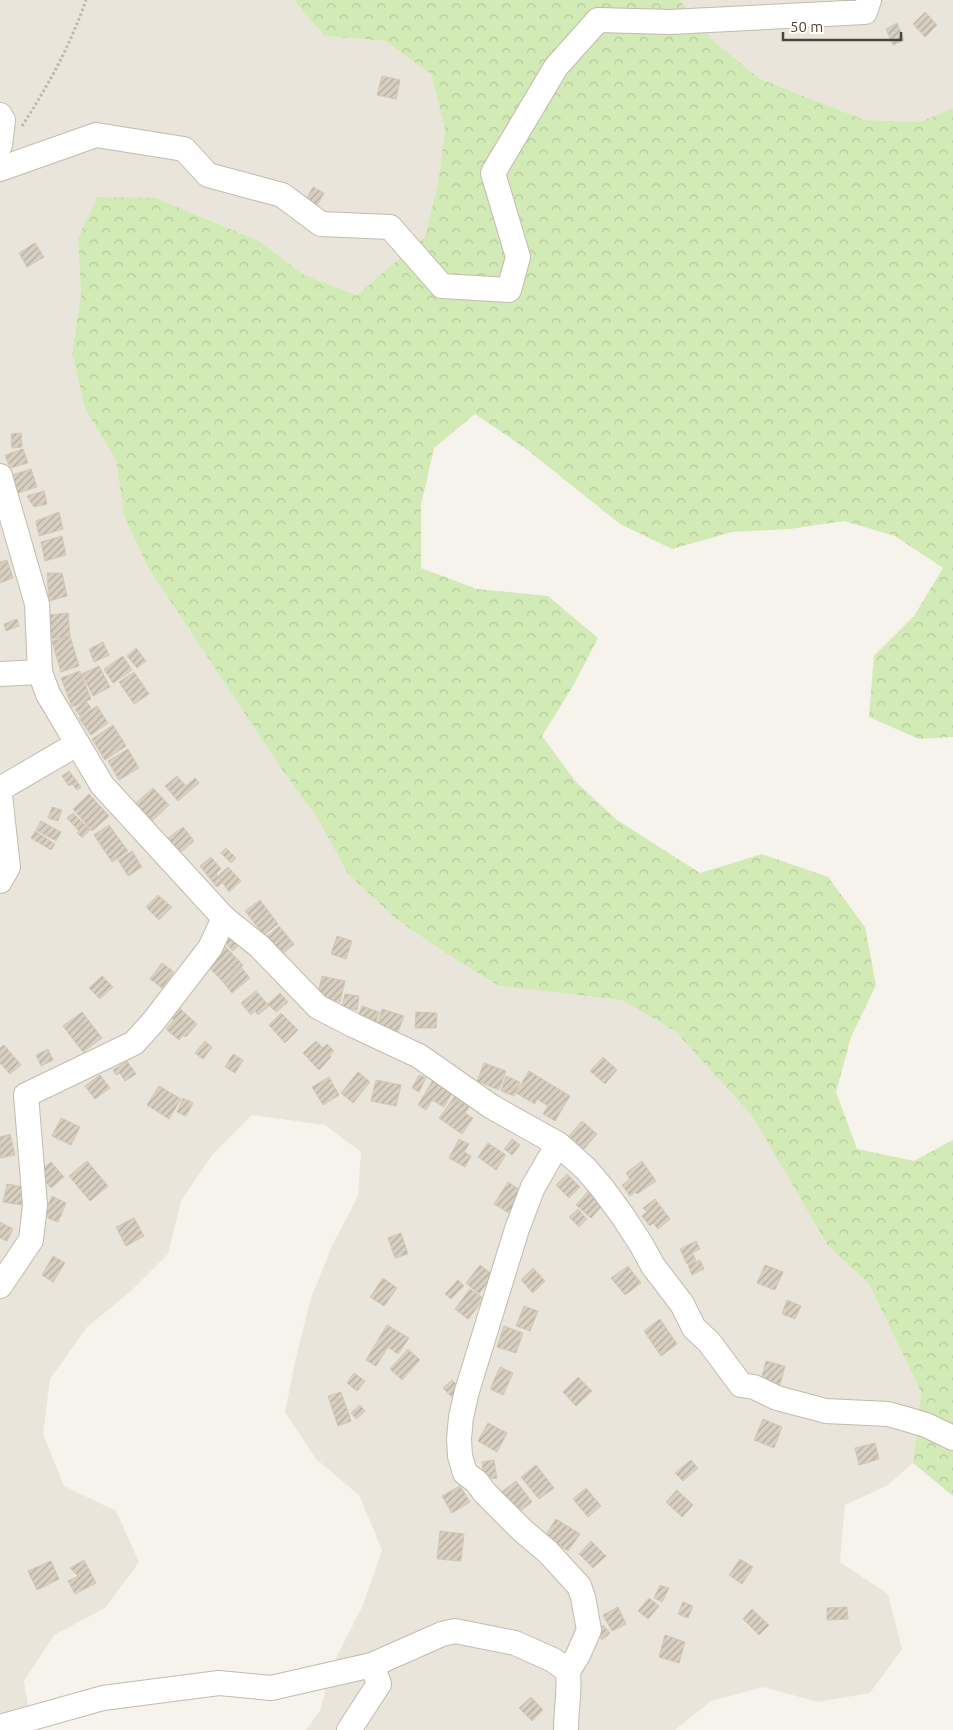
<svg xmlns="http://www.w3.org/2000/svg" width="953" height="1730" font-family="Ubuntu,sans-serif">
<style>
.residential{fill:#eae5da}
.forest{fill:url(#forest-crowns)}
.building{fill:url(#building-hatch);stroke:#d3c7b4}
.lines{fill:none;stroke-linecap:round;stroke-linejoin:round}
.minor-casing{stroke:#c2bbae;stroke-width:26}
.path{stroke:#c4b79f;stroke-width:3;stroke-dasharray:2.5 2.5;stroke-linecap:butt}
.minor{stroke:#fff;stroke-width:24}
</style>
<defs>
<pattern id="forest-crowns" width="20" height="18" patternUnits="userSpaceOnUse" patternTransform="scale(1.25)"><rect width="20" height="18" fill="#d2eab5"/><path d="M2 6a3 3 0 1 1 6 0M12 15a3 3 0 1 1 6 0" fill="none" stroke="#b6ca9c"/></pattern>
<pattern id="building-hatch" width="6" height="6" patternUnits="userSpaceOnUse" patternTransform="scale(1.25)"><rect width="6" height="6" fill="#d8cfc1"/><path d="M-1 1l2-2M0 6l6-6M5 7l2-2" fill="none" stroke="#b1aa9e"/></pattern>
</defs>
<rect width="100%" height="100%" fill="#f6f3ec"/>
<g class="residential">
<path d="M0,0H294L324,36L385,41L431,74L445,129L438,184L426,237L357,295L304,275L259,241L156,198L78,238L81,295L72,353L85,409L116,460L124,516L147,566L285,774L318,819L348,874L397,920L447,954L499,986L621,1000L675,1031L752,1116L828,1246L869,1284L921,1392L913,1463L888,1485L845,1505L840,1562L888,1594L902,1649L870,1693L818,1702L763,1687L711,1701L675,1730H306L320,1711L332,1666L363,1605L382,1550L359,1495L316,1459L285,1412L296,1357L311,1298L332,1246L358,1196L361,1152L325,1125L252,1115L212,1155L181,1201L168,1254L130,1292L87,1327L50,1379L43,1434L64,1486L116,1511L139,1562L105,1608L54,1635L24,1681L32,1730H0Z"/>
<path d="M679,0H953V108L920,122L865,120L760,79L716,43Z"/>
</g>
<path class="forest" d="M294,0H679L716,43L760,79L865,120L920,122L953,108V737L919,739L869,717L874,656L914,616L943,568L895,536L844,521L790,529L732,532L672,549L620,524L525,448L475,414L434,448L421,505V568L477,589L548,596L598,638L573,686L542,736L576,782L617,820L700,873L762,854L828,877L865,927L876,985L851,1037L836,1092L857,1149L914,1161L953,1140V1496L913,1463L921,1392L869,1284L828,1246L752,1116L675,1031L621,1000L499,986L447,954L397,920L348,874L318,819L285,774L147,566L124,516L116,460L85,409L72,353L81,295L78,238L98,197L156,198L259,241L304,275L357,295L425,237L438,184L445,129L431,74L385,41L324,36Z"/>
<g class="building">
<path d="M925,12L937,25L925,37L913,24Z"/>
<path d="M897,23L904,40L893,45L886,29Z"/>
<path d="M382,76L400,80L396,99L377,95Z"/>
<path d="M313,187L324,193L316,207L305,201Z"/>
<path d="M35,243L44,257L27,267L19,253Z"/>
<path d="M21,433L22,447L12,448L11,434Z"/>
<path d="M23,449L28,463L10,468L5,455Z"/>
<path d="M31,469L37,487L18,493L12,475Z"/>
<path d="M44,491L47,504L34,507L27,496Z"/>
<path d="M59,512L63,529L39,536L36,521Z"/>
<path d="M62,536L66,555L45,561L41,542Z"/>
<path d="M7,560L13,578L0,583V562Z"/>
<path d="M47,573H62L67,596L49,601Z"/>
<path d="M68,613L70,636L52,639L48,615Z"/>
<path d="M17,619L19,626L6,631L4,624Z"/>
<path d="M70,636L79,666L61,672L52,641Z"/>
<path d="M103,642L109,655L94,662L89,649Z"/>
<path d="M136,648L146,661L137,668L127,656Z"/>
<path d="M123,656L132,670L113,683L104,669Z"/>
<path d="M99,666L110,687L93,696L82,674Z"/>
<path d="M80,671L91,699L72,707L61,678Z"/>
<path d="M134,672L149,694L134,704L119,682Z"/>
<path d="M86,701L91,708L80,716L75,709Z"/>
<path d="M97,706L108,723L91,735L79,718Z"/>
<path d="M113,725L126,746L105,760L92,739Z"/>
<path d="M128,749L139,768L119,780L108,761Z"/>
<path d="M69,771L81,787L77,790L72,784L69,786L62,776Z"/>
<path d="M177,776L186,786L195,778L199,783L178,801L165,786Z"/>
<path d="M153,788L169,805L152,821L136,803Z"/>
<path d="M89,794L109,816L92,831L73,809Z"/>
<path d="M52,807L62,810L58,821L48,818Z"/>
<path d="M73,813L90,830L82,838L77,833L79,831L67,818Z"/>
<path d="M41,821L61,832L56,841L36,830Z"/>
<path d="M109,825L128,851L112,862L94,835Z"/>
<path d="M183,827L194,841L180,853L168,838Z"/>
<path d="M35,831L55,844L51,850L31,838Z"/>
<path d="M226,848L236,858L231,863L221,853Z"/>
<path d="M132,851L142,867L128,876L118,860Z"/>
<path d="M211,857L221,869L216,874L223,882L217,887L200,866Z"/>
<path d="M228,867L241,881L229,892L218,876Z"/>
<path d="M158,895L172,907L159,920L146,907Z"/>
<path d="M260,900L278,924L264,935L245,911Z"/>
<path d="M279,926L294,944L279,957L264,939Z"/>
<path d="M230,928L242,942L233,951L220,937Z"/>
<path d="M337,936L352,941L346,959L331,954Z"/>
<path d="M223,944L243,965L224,983L204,962Z"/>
<path d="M162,963L174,972L162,988L150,979Z"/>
<path d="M241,967L250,978L232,993L224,983Z"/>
<path d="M102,976L113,987L100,999L89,988Z"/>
<path d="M322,976L345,981L340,1002L317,997Z"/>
<path d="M256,991L269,1006L258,1015L255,1011L251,1015L241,1003Z"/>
<path d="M280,993L288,1002L276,1012L268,1004Z"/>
<path d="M345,994L359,996L357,1010L342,1007Z"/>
<path d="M176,1005L197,1024L186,1037L183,1035L179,1040L166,1029L174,1020L168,1015Z"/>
<path d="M362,1006L379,1012L376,1022L358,1016Z"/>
<path d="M382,1009L404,1016L398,1032L377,1025Z"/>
<path d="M82,1012L102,1038L83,1052L63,1026Z"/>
<path d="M416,1012L437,1013L436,1028H415Z"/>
<path d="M281,1013L298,1030L285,1043L269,1025Z"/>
<path d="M205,1041L212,1047L203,1059L195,1053Z"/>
<path d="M316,1041L323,1048L327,1044L334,1051L330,1055L331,1057L319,1070L303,1053Z"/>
<path d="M4,1045L21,1065L10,1074L0,1063V1048Z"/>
<path d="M48,1049L53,1060L41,1066L36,1055Z"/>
<path d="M233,1054L243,1060L235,1073L225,1067Z"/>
<path d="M603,1057L617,1070L605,1084L590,1071Z"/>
<path d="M127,1061L136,1074L125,1081L120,1073L116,1075L113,1070Z"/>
<path d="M484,1063L506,1071L499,1090L477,1081Z"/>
<path d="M529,1071L570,1096L555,1121L543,1114L548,1106L537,1099L535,1104L516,1093Z"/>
<path d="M358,1072L370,1082L353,1103L341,1093Z"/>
<path d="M100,1075L110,1088L95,1099L85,1086Z"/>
<path d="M419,1075L426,1078L419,1092L412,1088Z"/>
<path d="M506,1076L520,1082L514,1096L501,1091Z"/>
<path d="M329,1077L339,1095L323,1105L312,1087Z"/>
<path d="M376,1080L401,1085L396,1106L371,1101Z"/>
<path d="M433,1080L453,1091L444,1107L432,1100L426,1110L418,1105Z"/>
<path d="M159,1086L181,1099L169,1119L147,1105Z"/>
<path d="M455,1096L469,1107L465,1113L473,1118L462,1134L439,1118Z"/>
<path d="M183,1098L193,1103L186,1116L177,1112Z"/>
<path d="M61,1118L80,1127L71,1145L52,1136Z"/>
<path d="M582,1121L597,1134L584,1149L569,1136Z"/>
<path d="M10,1134L15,1155L0,1158V1137Z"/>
<path d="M459,1139L469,1144L464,1152L471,1156L465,1167L449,1158Z"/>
<path d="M512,1139L520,1145L512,1155L504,1149Z"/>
<path d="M488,1143L506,1155L496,1170L478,1157Z"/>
<path d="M87,1161L108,1186L90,1201L69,1176Z"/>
<path d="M642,1161L656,1181L637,1194L635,1192L630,1196L622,1185L630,1179L626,1173Z"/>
<path d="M51,1162L64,1177L51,1188L38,1173Z"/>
<path d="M567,1174L580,1187L569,1198L556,1185Z"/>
<path d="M508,1182L526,1194L512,1215L494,1204Z"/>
<path d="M7,1184L25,1187L21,1205L3,1202Z"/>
<path d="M589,1190L604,1204L591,1218L576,1205Z"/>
<path d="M52,1196L66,1203L58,1222L43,1216Z"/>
<path d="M655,1199L670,1219L658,1229L653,1223L650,1226L642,1216L647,1212L643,1208Z"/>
<path d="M578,1209L587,1219L579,1227L569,1217Z"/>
<path d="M134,1218L144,1236L126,1246L116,1227Z"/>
<path d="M0,1222L13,1229L7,1241L0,1238Z"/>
<path d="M401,1233L408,1254L395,1258L388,1238Z"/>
<path d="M696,1241L700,1249L692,1253L696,1260L687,1264L680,1249Z"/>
<path d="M53,1256L65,1263L53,1282L42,1275Z"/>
<path d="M700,1260L704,1269L692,1275L688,1265Z"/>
<path d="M480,1265L493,1275L479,1294L466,1283Z"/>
<path d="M765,1265L783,1272L775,1290L757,1283Z"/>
<path d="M628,1266L641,1283L625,1295L611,1278Z"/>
<path d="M533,1268L545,1281L533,1293L521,1280Z"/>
<path d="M383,1278L397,1288L384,1306L370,1297Z"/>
<path d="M458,1280L464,1286L451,1299L445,1294Z"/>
<path d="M470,1289L484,1299L468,1319L455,1309Z"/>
<path d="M787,1300L801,1306L795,1319L782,1314Z"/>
<path d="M524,1306L538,1311L530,1331L516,1326Z"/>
<path d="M660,1319L677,1344L661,1356L644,1331Z"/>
<path d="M387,1325L409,1338L398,1354L388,1347L376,1366L366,1360Z"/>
<path d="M504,1326L523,1333L516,1353L497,1347Z"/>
<path d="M408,1349L420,1360L402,1380L390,1369Z"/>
<path d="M766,1361L785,1366L780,1385L761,1380Z"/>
<path d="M500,1367L513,1373L503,1395L490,1389Z"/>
<path d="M354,1373L365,1381L357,1391L347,1383Z"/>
<path d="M578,1377L592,1391L576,1406L563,1392Z"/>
<path d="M452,1380L461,1389L453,1398L443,1388Z"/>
<path d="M341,1392L351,1421L338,1426L328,1396Z"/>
<path d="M360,1405L365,1411L356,1419L351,1413Z"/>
<path d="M763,1419L782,1427L774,1448L754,1440Z"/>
<path d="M488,1423L507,1433L497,1452L478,1441Z"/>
<path d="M875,1443L879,1459L859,1465L855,1448Z"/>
<path d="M494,1460L497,1478L484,1480L482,1462Z"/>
<path d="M691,1460L698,1468L683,1481L675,1473Z"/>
<path d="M536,1465L554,1488L539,1499L521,1477Z"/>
<path d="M516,1481L532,1502L515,1515L499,1494Z"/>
<path d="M460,1486L470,1502L452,1513L442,1496Z"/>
<path d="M586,1488L601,1506L588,1517L573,1499Z"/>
<path d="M677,1490L693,1505L682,1517L666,1502Z"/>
<path d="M556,1519L580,1534L568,1551L545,1536Z"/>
<path d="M440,1531L464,1534L461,1561L437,1559Z"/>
<path d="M591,1541L606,1556L593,1568L579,1554Z"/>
<path d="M740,1559L753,1567L742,1584L729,1575Z"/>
<path d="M84,1560L96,1583L75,1594L68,1581L78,1576L70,1568Z"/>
<path d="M51,1561L59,1579L37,1590L28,1571Z"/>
<path d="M660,1585L669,1588L662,1602L654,1598Z"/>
<path d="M649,1598L659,1606L648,1619L638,1611Z"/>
<path d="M683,1602L693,1606L688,1618L678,1614Z"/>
<path d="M618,1607L626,1624L612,1631L603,1615Z"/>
<path d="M847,1607L848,1619L827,1620V1608Z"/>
<path d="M752,1609L769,1625L759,1635L743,1619Z"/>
<path d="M603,1625L610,1633L602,1640L595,1631Z"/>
<path d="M665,1635L685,1642L679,1663L659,1657Z"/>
<path d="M531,1697L543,1710L532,1721L519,1708Z"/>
</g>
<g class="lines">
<defs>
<g id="minor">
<path d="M0,115L3,120L0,145"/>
<path d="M0,169L96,135L184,149L208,175L282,195L321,224L390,227L442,286L509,290L518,257L493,173L556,67L598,20L670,22L865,12L869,0"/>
<path d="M0,476L37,604L40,672L48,694L102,785L224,918L259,946L318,1007L355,1026L419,1056L492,1107L558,1144L586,1169L603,1189L622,1215L641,1244L653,1266L682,1304L694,1328L709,1342L741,1385L754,1387L777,1398L826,1411L888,1414L899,1417L926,1425L953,1438"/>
<path d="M0,674L40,672"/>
<path d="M0,789L77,744"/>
<path d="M0,795L8,867L0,881"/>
<path d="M558,1144L533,1187L517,1229L467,1391L461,1417L459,1439L460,1456L465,1473L477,1482L484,1492L522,1530L548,1552L579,1586L583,1597L589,1630L578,1655L568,1671C570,1691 566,1710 566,1730"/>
<path d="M0,1286L31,1240L35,1205L26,1095L134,1043L153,1022L210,948L224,918"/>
<path d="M0,1727L103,1698L219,1683L271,1688L372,1665L442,1634L455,1631L515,1643L553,1660L568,1671"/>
<path d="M349,1730L379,1684L372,1665"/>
</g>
</defs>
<use href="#minor" class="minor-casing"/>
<path class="path" d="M22,126C48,86 70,46 86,0"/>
<use href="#minor" class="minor"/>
</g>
<path d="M783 32v8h118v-8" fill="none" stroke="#4b4439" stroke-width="2.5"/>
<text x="790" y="32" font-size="15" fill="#4b4439" stroke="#ffffff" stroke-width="4" paint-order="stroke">50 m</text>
</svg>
